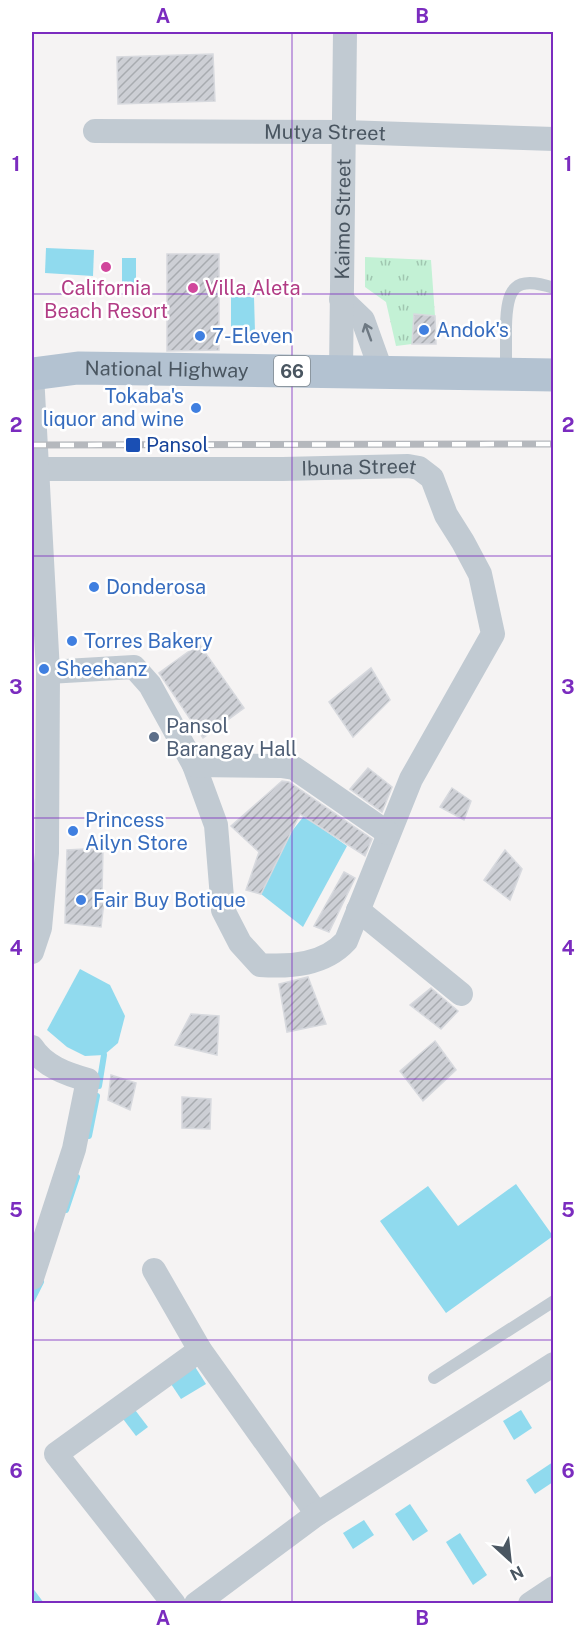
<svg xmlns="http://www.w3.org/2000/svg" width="585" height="1635" font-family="'Public Sans',sans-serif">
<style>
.commercial{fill:#fdf9ef}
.park{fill:url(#park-tufts)}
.water{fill:#90daee}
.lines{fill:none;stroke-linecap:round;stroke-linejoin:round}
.stream{stroke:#90daee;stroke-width:6}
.building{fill:url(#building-hatch);stroke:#d7d9de;stroke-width:1.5}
.service{stroke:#c1cad2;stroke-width:12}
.minor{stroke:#c1cad2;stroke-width:24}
.primary{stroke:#b3c2d1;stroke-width:33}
.rail-casing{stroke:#b5b8bd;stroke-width:7}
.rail{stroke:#fff;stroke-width:4.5;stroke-dasharray:14;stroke-linecap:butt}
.oneway{stroke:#6e7983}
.grid{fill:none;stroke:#7b2cbf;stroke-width:1.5;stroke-opacity:0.55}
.hotel-dot{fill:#d1479c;stroke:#fff;stroke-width:2}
.shop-dot{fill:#3f7fe0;stroke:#fff;stroke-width:2}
.transit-dot{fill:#1a4fb4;stroke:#fff;stroke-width:2}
.service-dot{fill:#5c6f8a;stroke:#fff;stroke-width:2}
.labels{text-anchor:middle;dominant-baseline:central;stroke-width:5;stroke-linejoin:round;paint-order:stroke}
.shield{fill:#fff;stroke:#808990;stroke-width:1.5}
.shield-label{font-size:18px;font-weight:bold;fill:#4a5661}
.street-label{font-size:20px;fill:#4a5661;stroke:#fff}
.hotel-label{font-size:20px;fill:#b23c85;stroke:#fff}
.shop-label{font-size:20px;fill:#366cbe;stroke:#fff;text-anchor:start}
.transit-label{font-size:20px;fill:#164399;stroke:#fff;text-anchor:start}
.service-label{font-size:20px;fill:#4e5e75;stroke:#fff;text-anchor:start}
.neatline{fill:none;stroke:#7b2cbf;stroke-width:2}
.grid-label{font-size:20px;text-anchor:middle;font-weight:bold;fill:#7b2cbf}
</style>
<defs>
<pattern id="park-tufts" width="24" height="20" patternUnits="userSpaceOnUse" patternTransform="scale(1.5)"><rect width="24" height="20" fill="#c3f1d5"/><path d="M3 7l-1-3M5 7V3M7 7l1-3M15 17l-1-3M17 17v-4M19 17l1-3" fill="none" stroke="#a0c6b0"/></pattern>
<pattern id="building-hatch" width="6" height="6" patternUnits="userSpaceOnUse" patternTransform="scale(1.5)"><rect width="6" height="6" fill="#cdcfd5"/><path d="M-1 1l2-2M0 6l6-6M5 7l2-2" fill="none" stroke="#a8abb0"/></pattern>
</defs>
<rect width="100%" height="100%" fill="#f5f3f3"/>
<path class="commercial" d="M32,594L46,798L32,799Z"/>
<path class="park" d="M365,257L431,260L435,316L414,314L412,344L396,346L386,302L365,287Z"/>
<g class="water">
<path d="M46,248L94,250L93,276L45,273Z"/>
<path d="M122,258H136V287L122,286Z"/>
<path d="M231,297H254L255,332H231Z"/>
<path d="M304,816L347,846L303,927L261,894L292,831Z"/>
<path d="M80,969L110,985L125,1016L118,1043L104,1055L85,1056L67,1047L47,1030Z"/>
<path d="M516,1184L553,1236L446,1313L380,1221L428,1186L458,1226Z"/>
<path d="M192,1362L206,1384L181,1399L167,1378Z"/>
<path d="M129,1402L148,1427L136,1436L117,1411Z"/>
<path d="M521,1410L532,1428L514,1440L503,1421Z"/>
<path d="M553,1462V1482L535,1494L526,1480Z"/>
<path d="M410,1504L428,1531L413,1541L395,1514Z"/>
<path d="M364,1520L374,1535L353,1549L343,1533Z"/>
<path d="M460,1533L487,1575L473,1585L446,1542Z"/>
</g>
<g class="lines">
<g class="stream">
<path d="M99,1086L104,1055"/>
<path d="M89,1136L97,1096"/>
<path d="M66,1210L77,1177"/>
<path d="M32,1300L41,1282"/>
<path d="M32,1592L41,1604"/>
</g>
</g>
<g class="building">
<path d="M213,54L215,101L118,104L117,57Z"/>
<path d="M167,254H219V350L167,351Z"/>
<path d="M414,314L435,316L436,344H412Z"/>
<path d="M199,644L244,708L203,738L159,673Z"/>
<path d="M371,668L390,700L353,737L329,702Z"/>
<path d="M368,768L392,787L382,812L350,789Z"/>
<path d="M282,781L289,782L372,839L365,856L300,814L261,894L246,890L259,852L231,826Z"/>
<path d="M452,788L471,801L464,820L440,807Z"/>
<path d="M103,848L102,893H105L101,927L65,923L67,850Z"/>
<path d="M505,850L522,869L510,900L484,880Z"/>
<path d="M344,872L355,878L329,932L314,926Z"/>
<path d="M308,977L326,1024L287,1032L279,984Z"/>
<path d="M431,988L458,1011L441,1029L410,1005Z"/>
<path d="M191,1014L219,1016L217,1055L175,1045Z"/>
<path d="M435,1041L456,1070L423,1101L400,1071Z"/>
<path d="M111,1075L136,1083L130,1110L108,1100Z"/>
<path d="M182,1097L211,1099L210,1129L182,1128Z"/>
</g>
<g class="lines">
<g class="service">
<path d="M506,373C506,357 506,341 506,326C507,288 514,275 554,288"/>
<path d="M434,1378L554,1301"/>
</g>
<g class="minor">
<path id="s1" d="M95,131L344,132L554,139"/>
<path d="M341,299L363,320L382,373"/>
<path id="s2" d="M341,372L345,32"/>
<path id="s3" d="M32,469H283L408,466L419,468L432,478L446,515L463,542L480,574L493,634L411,779L346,941C324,965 291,967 260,965L240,943L223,910L216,825L194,765"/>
<path d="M48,672L134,667L150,685L194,765L281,766L294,768L388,833"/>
<path d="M358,910L461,994"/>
<path d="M32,952L40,928L47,853L48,672L32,374"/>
<path d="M32,1047C44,1066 66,1074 88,1080L74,1149L32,1278"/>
<path d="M154,1270L200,1350L317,1514"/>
<path d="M174,1604L56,1454L200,1350"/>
<path d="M196,1604L317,1514L554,1364"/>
<path d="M530,1604L554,1588"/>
</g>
<path class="primary" id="s4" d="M32,374L78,368L554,375"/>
<defs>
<path id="rail" d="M32,445L554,444"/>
</defs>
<use href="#rail" class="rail-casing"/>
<use href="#rail" class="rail"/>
</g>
<defs><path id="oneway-shaft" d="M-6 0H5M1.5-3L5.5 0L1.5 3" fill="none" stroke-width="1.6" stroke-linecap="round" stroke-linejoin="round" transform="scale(1.5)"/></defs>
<use class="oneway" href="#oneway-shaft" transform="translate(368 332) rotate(-110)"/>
<path class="grid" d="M292,32V1604M32,294H554M32,556H554M32,818H554M32,1079H554M32,1340H554"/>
<g class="hotel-dot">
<circle cx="106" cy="267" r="6"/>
<circle cx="193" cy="288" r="6"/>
</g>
<g class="shop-dot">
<circle cx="424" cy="330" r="6"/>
<circle cx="200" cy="336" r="6"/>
<circle cx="196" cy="408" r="6"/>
<circle cx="94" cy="587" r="6"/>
<circle cx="72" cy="641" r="6"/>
<circle cx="44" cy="669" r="6"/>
<circle cx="73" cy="831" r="6"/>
<circle cx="81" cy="900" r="6"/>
</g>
<rect class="transit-dot" x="125" y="437" width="16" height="16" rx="3"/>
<circle class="service-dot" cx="154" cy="737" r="6"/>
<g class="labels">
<rect class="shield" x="274" y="356" width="36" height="30" rx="4.5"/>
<g class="shield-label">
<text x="292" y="371">66</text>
</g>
<g class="street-label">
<text stroke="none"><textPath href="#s1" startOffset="230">Mutya Street</textPath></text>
<text stroke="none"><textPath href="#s2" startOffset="153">Kaimo Street</textPath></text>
<text stroke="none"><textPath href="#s4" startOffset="135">National Highway</textPath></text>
<text stroke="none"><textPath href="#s3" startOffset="327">Ibuna Street</textPath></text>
</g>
<g class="hotel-label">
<text x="106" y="288">California<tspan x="106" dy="23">Beach Resort</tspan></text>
<text x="205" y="288" text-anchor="start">Villa Aleta</text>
</g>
<g class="shop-label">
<text x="436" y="330">Andok's</text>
<text x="212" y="336">7-Eleven</text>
<text x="184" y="396" text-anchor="end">Tokaba's<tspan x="184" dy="23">liquor and wine</tspan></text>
<text x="106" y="587">Donderosa</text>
<text x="84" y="641">Torres Bakery</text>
<text x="56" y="669">Sheehanz</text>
<text x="85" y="820">Princess<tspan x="85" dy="23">Ailyn Store</tspan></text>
<text x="93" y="900">Fair Buy Botique</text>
</g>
<g class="transit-label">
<text x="146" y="445">Pansol</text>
</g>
<g class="service-label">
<text x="166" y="726">Pansol<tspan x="166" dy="23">Barangay Hall</tspan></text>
</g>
</g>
<rect width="585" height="1635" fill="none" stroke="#ffffff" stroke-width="66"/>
<g transform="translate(510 1560) rotate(153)" stroke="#ffffff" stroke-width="4.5" paint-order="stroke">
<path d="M0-4.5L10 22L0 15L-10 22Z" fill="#4a5661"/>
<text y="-9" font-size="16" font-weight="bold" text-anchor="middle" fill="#4a5661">N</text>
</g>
<rect x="33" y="33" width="519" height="1569" class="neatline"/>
<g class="grid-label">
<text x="163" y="23">A</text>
<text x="422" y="23">B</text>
<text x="16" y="171">1</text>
<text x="568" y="171">1</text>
<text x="16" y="432">2</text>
<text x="568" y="432">2</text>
<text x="16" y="694">3</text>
<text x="568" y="694">3</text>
<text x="16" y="955">4</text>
<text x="568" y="955">4</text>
<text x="16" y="1217">5</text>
<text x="568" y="1217">5</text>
<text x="16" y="1478">6</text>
<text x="568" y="1478">6</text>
<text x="163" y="1625">A</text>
<text x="422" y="1625">B</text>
</g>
</svg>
